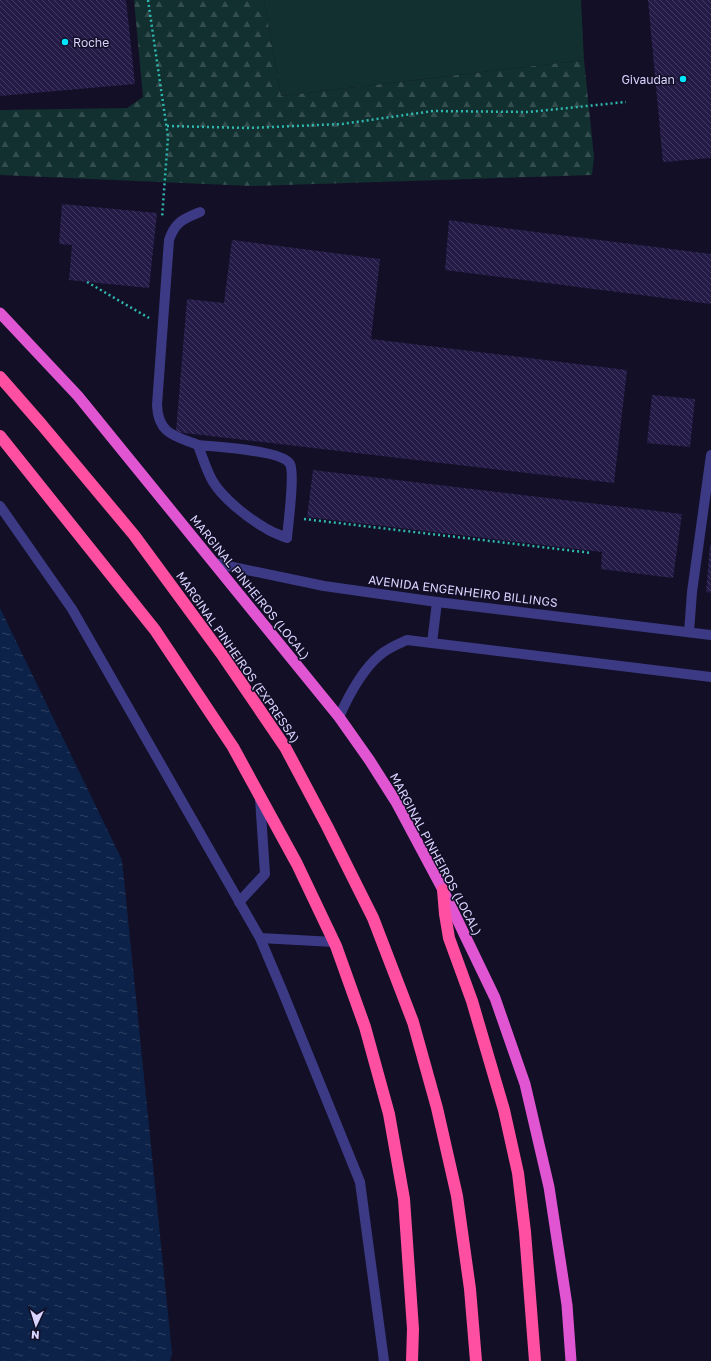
<svg xmlns="http://www.w3.org/2000/svg" width="711" height="1361" font-family="'Golos Text',sans-serif">
<style>
.green{fill:#12302f}
.forest{fill:url(#forest-firs)}
.water{fill:url(#water-ripples)}
.building{fill:url(#building-back-hatch)}
.lines{fill:none;stroke-linecap:round;stroke-linejoin:round}
.path{stroke:#2fb8b0;stroke-width:2.5;stroke-dasharray:2 3;stroke-linecap:butt}
.service{stroke:#3d3a85;stroke-width:10}
.tertiary{stroke:#3d3a85;stroke-width:10}
.trunk{stroke:#e055d1;stroke-width:11}
.motorway{stroke:#ff4fa3;stroke-width:12}
.poi-dot{fill:#00e5ff;stroke:#130f26;stroke-width:1.5}
.labels{text-anchor:middle;dominant-baseline:central;stroke-width:3;stroke-linejoin:round;paint-order:stroke}
.poi-label{font-size:12px;fill:#d9d4ff;stroke:#130f26;text-anchor:start}
.street-label{font-size:12px;fill:#d9d4ff;stroke:#130f26}
</style>
<defs>
<pattern id="forest-firs" width="22" height="20" patternUnits="userSpaceOnUse"><rect width="22" height="20" fill="#12302f"/><path d="M5 1l3.5 6h-7zM16 11l3.5 6h-7z" fill="#344d4e"/></pattern>
<pattern id="water-ripples" width="26" height="14" patternUnits="userSpaceOnUse"><rect width="26" height="14" fill="#0c2248"/><path d="M2 4q2-2 4 0t4 0M15 11q2-2 4 0t4 0" fill="none" stroke="#2f4163"/></pattern>
<pattern id="building-back-hatch" width="6" height="6" patternUnits="userSpaceOnUse"><rect width="6" height="6" fill="#241b47"/><path d="M-1 5l2 2M0 0l6 6M5-1l2 2" fill="none" stroke="#433b63"/></pattern>
</defs>
<rect width="100%" height="100%" fill="#130f26"/>
<path class="green" d="M264,0H581L584,60L281,96Z"/>
<path class="forest" d="M134,0H264L281,96L584,60L594,157L592,175L251,186L0,175V110L127,108L143,97Z"/>
<path class="water" d="M0,608L122,860L172,1353L170,1361H0Z"/>
<g class="building">
<path d="M0,0H126L135,84L0,96Z"/>
<path d="M648,0H711V158L663,162Z"/>
<path d="M62,204L157,213L149,288L69,280L72,245L59,244Z"/>
<path d="M449,220L496,227L711,254V304L445,270Z"/>
<path d="M232,240L380,259L371,339L627,370L614,483L176,432L187,299L224,303Z"/>
<path d="M652,395L695,399L690,447L647,443Z"/>
<path d="M313,470L682,514L673,578L601,569L602,552L307,517Z"/>
<path d="M710,545H711V593L706,592Z"/>
</g>
<g class="lines">
<g class="path">
<path d="M148,0L168,137L162,218"/>
<path d="M167,126L249,128L342,124L433,111L528,112L626,102"/>
<path d="M87,282L149,318"/>
<path d="M304,519L592,553"/>
</g>
<g class="service">
<path d="M198,445C216,447 282,450 290,464C295,474 288,525 287,538C280,535 273,533 267,529C249,519 222,498 212,480C206,469 202,456 198,445Z"/>
<path d="M198,445C175,436 158,434 157,405L169,240C175,222 183,219 200,212"/>
<path d="M0,506L72,609L260,938L282,990L360,1182L384,1361"/>
<path d="M689,632L692,592L711,455"/>
<path d="M239,902L265,874L260,798"/>
<path d="M260,938L334,942"/>
</g>
<g class="tertiary">
<path d="M214,563L324,586L437,602L711,635"/>
<path d="M432,643L437,602"/>
<path d="M339,717C348,697 363,669 380,655C388,648 398,644 407,640L711,677"/>
</g>
<path class="trunk" d="M0,313L78,396L339,717L370,761L396,802L443,890L495,998L525,1084L549,1187L567,1305L571,1361"/>
<g class="motorway">
<path d="M0,377L42,425L134,535L223,656L285,747L327,826L373,918L413,1022L437,1108L457,1196L470,1289L476,1361"/>
<path d="M0,436L155,630L233,747L297,864L336,946L365,1027L389,1114L404,1199L413,1329L412,1361"/>
<path d="M443,890L445,914L449,938L472,1001L504,1110L518,1173L525,1232L535,1361"/>
</g>
</g>
<g class="poi-dot">
<circle cx="65" cy="42" r="4"/>
<circle cx="683" cy="79" r="4"/>
</g>
<g class="labels">
<g class="poi-label">
<text x="73" y="42">Roche</text>
<text x="675" y="79" text-anchor="end">Givaudan</text>
</g>
<g class="street-label">
<text transform="translate(250 587) rotate(51)">MARGINAL PINHEIROS (LOCAL)</text>
<text transform="translate(463 591) rotate(7)">AVENIDA ENGENHEIRO BILLINGS</text>
<text transform="translate(238 657) rotate(55)">MARGINAL PINHEIROS (EXPRESSA)</text>
<text transform="translate(436 854) rotate(62)">MARGINAL PINHEIROS (LOCAL)</text>
</g>
</g>
<g transform="translate(36 1325) rotate(184)" stroke="#130f26" stroke-width="3" paint-order="stroke">
<path d="M0-3L7 15L0 10L-7 15Z" fill="#d9d4ff"/>
<text y="-6" font-size="11" font-weight="bold" text-anchor="middle" fill="#d9d4ff">N</text>
</g>
</svg>
